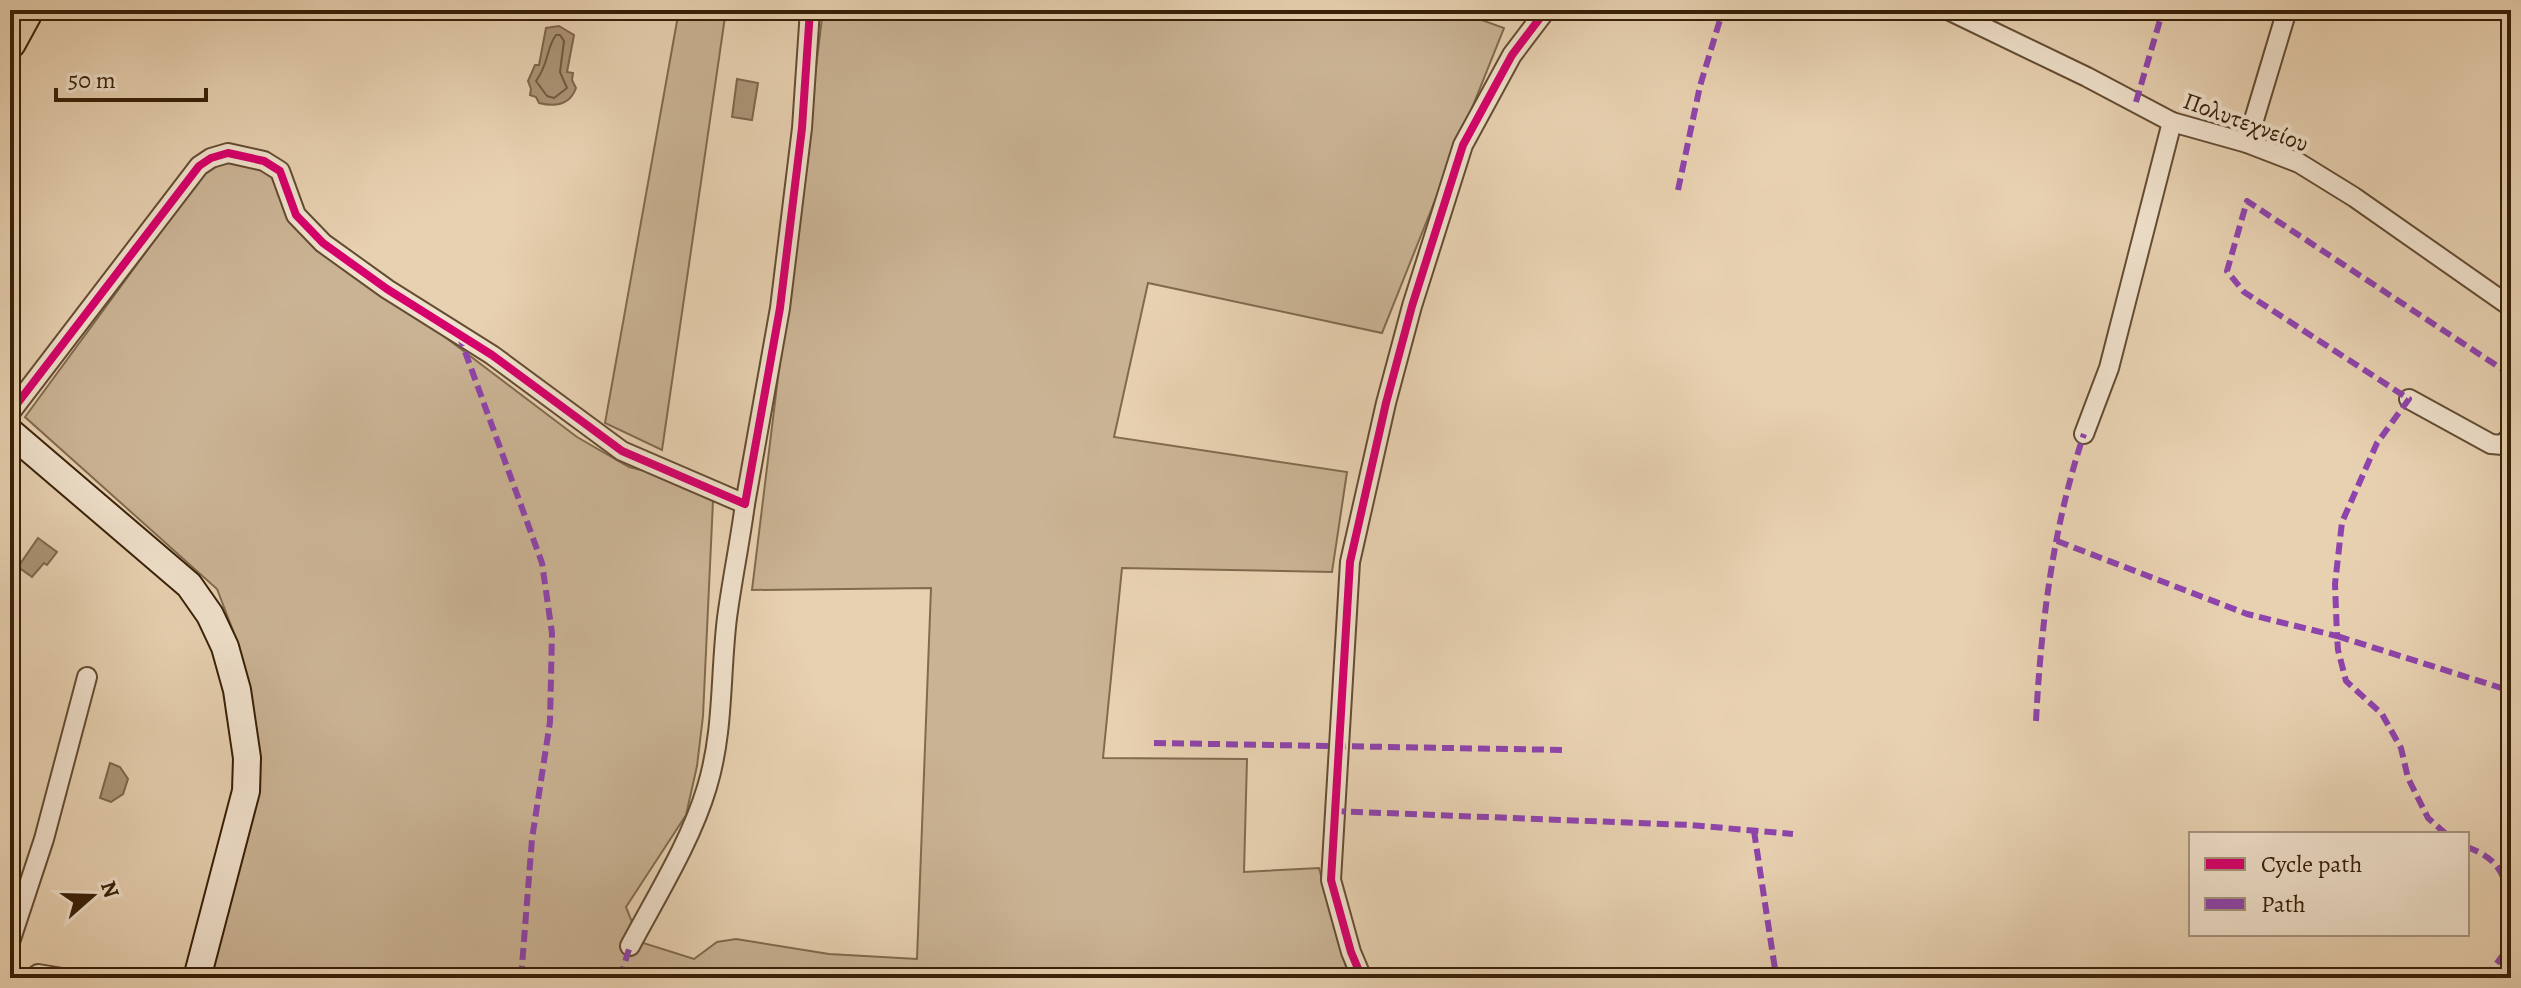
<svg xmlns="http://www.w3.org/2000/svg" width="2521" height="988" font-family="Alegreya,serif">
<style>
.green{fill:#cab394;stroke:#816a4e;stroke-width:2}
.water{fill:#ac9577;stroke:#7e664a;stroke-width:2}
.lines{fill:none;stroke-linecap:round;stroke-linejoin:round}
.shore{stroke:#725a3f;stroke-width:2}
.street-casing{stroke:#644c32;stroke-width:22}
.secondary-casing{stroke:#382007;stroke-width:30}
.primary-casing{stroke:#382007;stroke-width:34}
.street{stroke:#f0e1cc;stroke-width:18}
.secondary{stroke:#f0e1cc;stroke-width:26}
.primary{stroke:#e8d1b1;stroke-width:30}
.quiet{stroke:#8e44ad;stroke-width:6;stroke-dasharray:12 6;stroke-linecap:butt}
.cycleway-casing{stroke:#f0e1cc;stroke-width:13}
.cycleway{stroke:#d6006c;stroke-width:8}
.labels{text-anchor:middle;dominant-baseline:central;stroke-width:8;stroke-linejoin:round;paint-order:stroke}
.street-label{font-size:24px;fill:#382007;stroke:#f0e1cc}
</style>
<rect width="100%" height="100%" fill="#e8d1b1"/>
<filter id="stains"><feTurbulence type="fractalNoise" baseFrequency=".0025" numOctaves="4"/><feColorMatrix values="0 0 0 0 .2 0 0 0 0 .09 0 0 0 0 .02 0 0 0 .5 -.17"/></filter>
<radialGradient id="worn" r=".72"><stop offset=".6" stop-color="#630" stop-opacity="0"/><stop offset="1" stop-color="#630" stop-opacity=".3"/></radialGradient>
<g class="green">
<path d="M679,10H726L662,450L605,423Z"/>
<path d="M823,10H1454L1504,28L1382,333L1148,283L1114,437L1347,472L1332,572L1122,568L1103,758L1247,759L1244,872L1319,868L1349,978H210L257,787L248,691L237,641L217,589L25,417L209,166L237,158L276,176L296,224L577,437L629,467L670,477L713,501L703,716L697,766L686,815L626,907L640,942L694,959L717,942L736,939L829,954L917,959L931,588L752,590Z"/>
</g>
<g class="water">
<path d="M559,26L574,35L567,72L573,73L572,80L576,88C570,105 555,107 539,103L536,97L530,95L531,89L528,81L535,65H539L546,28Z"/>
<path d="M737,79L758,83L752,120L732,117Z"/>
<path d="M38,538L57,552L47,565L44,563L32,577L18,567Z"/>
<path d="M110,763L120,767L128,779L123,794L111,802L100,798Z"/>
</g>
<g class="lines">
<path class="shore" d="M556,35H560L564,41L560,72L567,88L554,98L547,96L536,81C549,64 546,48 556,35Z"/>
<defs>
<g id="street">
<path d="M1948,10L2087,77L2172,122L2247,143L2299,163L2354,197L2511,307"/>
<path d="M2247,143L2287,10"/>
<path d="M2409,399L2491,444L2503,445L2511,435"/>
<path d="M10,413L199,166L211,158L228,153L264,161L280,171L296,215L323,243L387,289L492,355L622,451L745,504L780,308L802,128L810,10"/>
<path d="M2084,434L2109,368L2172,122"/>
<path d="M10,942L44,839L87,677"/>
<path d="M630,946C656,897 691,841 707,787C724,731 720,675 727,618C732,580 740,542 745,504"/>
<path d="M33,978L38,974L62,978"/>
<path d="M1362,978L1351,952L1331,880L1350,562L1386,403L1412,306L1463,145L1512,55L1546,10"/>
</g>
<path id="secondary" d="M10,432L189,585L210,615L225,647L237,690L247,758L246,791L197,978"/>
<path id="primary" d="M10,43L28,10"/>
</defs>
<use href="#street" class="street-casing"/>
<use href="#secondary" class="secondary-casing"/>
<use href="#primary" class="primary-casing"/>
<use href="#street" class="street"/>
<use href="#secondary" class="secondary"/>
<use href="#primary" class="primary"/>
<g class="quiet">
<path d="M1514,10L1539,18"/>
<path d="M2136,102L2163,10"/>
<path d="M1678,190L1700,86L1723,10"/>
<path d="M459,335L542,563L552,633L550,722L532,839L521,978"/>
<path d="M2057,541L2247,614L2337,636L2335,584L2342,522L2377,443L2409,399L2244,292L2227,271L2247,201L2511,375"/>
<path d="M2036,721C2041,624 2053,526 2084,434"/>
<path d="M1154,743L1567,750"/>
<path d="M1333,811L1690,825L1793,834"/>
<path d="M1754,831L1775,969"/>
<path d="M2446,834L2428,818L2408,778L2401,748L2382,714L2346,681L2338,650L2337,636L2511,691"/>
<path d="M2467,847C2499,859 2504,873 2511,905"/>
<path d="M620,978L630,946"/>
<path d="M2486,978L2511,944"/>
</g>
<defs>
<g id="cycleway">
<path d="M10,413L199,166L211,158L228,153L264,161L280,171L296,215L323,243L387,289L492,355L622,451L745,504L780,308L802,128L810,10"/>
<path d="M1362,978L1351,952L1331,880L1350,562L1386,403L1412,306L1463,145L1512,55L1546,10"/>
</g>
</defs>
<use href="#cycleway" class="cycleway-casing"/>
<use href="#cycleway" class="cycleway"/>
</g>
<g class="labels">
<g class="street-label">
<text transform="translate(2246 122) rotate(20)">Πολυτεχνείου</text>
</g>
</g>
<rect width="2521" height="988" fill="none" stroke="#e8d1b1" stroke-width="40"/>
<rect x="12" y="12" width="2497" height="964" fill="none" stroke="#382007" stroke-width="4"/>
<rect x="20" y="20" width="2481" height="948" fill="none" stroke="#382007" stroke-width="2"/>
<rect x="2189" y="832" width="280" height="104" fill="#f0e1cc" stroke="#a6947d" stroke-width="2"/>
<rect x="2205" y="858" width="40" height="12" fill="#d6006c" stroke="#a6947d" stroke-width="2"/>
<text x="2261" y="872" font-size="24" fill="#382007">Cycle path</text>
<rect x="2205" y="898" width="40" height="12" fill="#8e44ad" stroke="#a6947d" stroke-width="2"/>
<text x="2261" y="912" font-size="24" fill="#382007">Path</text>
<g transform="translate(92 896) rotate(70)" stroke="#f0e1cc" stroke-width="6" paint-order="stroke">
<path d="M0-6L14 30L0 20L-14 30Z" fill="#382007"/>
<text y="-12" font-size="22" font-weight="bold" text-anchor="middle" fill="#382007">N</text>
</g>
<path d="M56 88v12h150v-12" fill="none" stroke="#382007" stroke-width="4"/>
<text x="68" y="88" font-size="24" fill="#382007" stroke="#f0e1cc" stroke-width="6" paint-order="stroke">50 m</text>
<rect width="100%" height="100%" filter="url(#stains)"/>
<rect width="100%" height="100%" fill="url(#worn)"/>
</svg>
